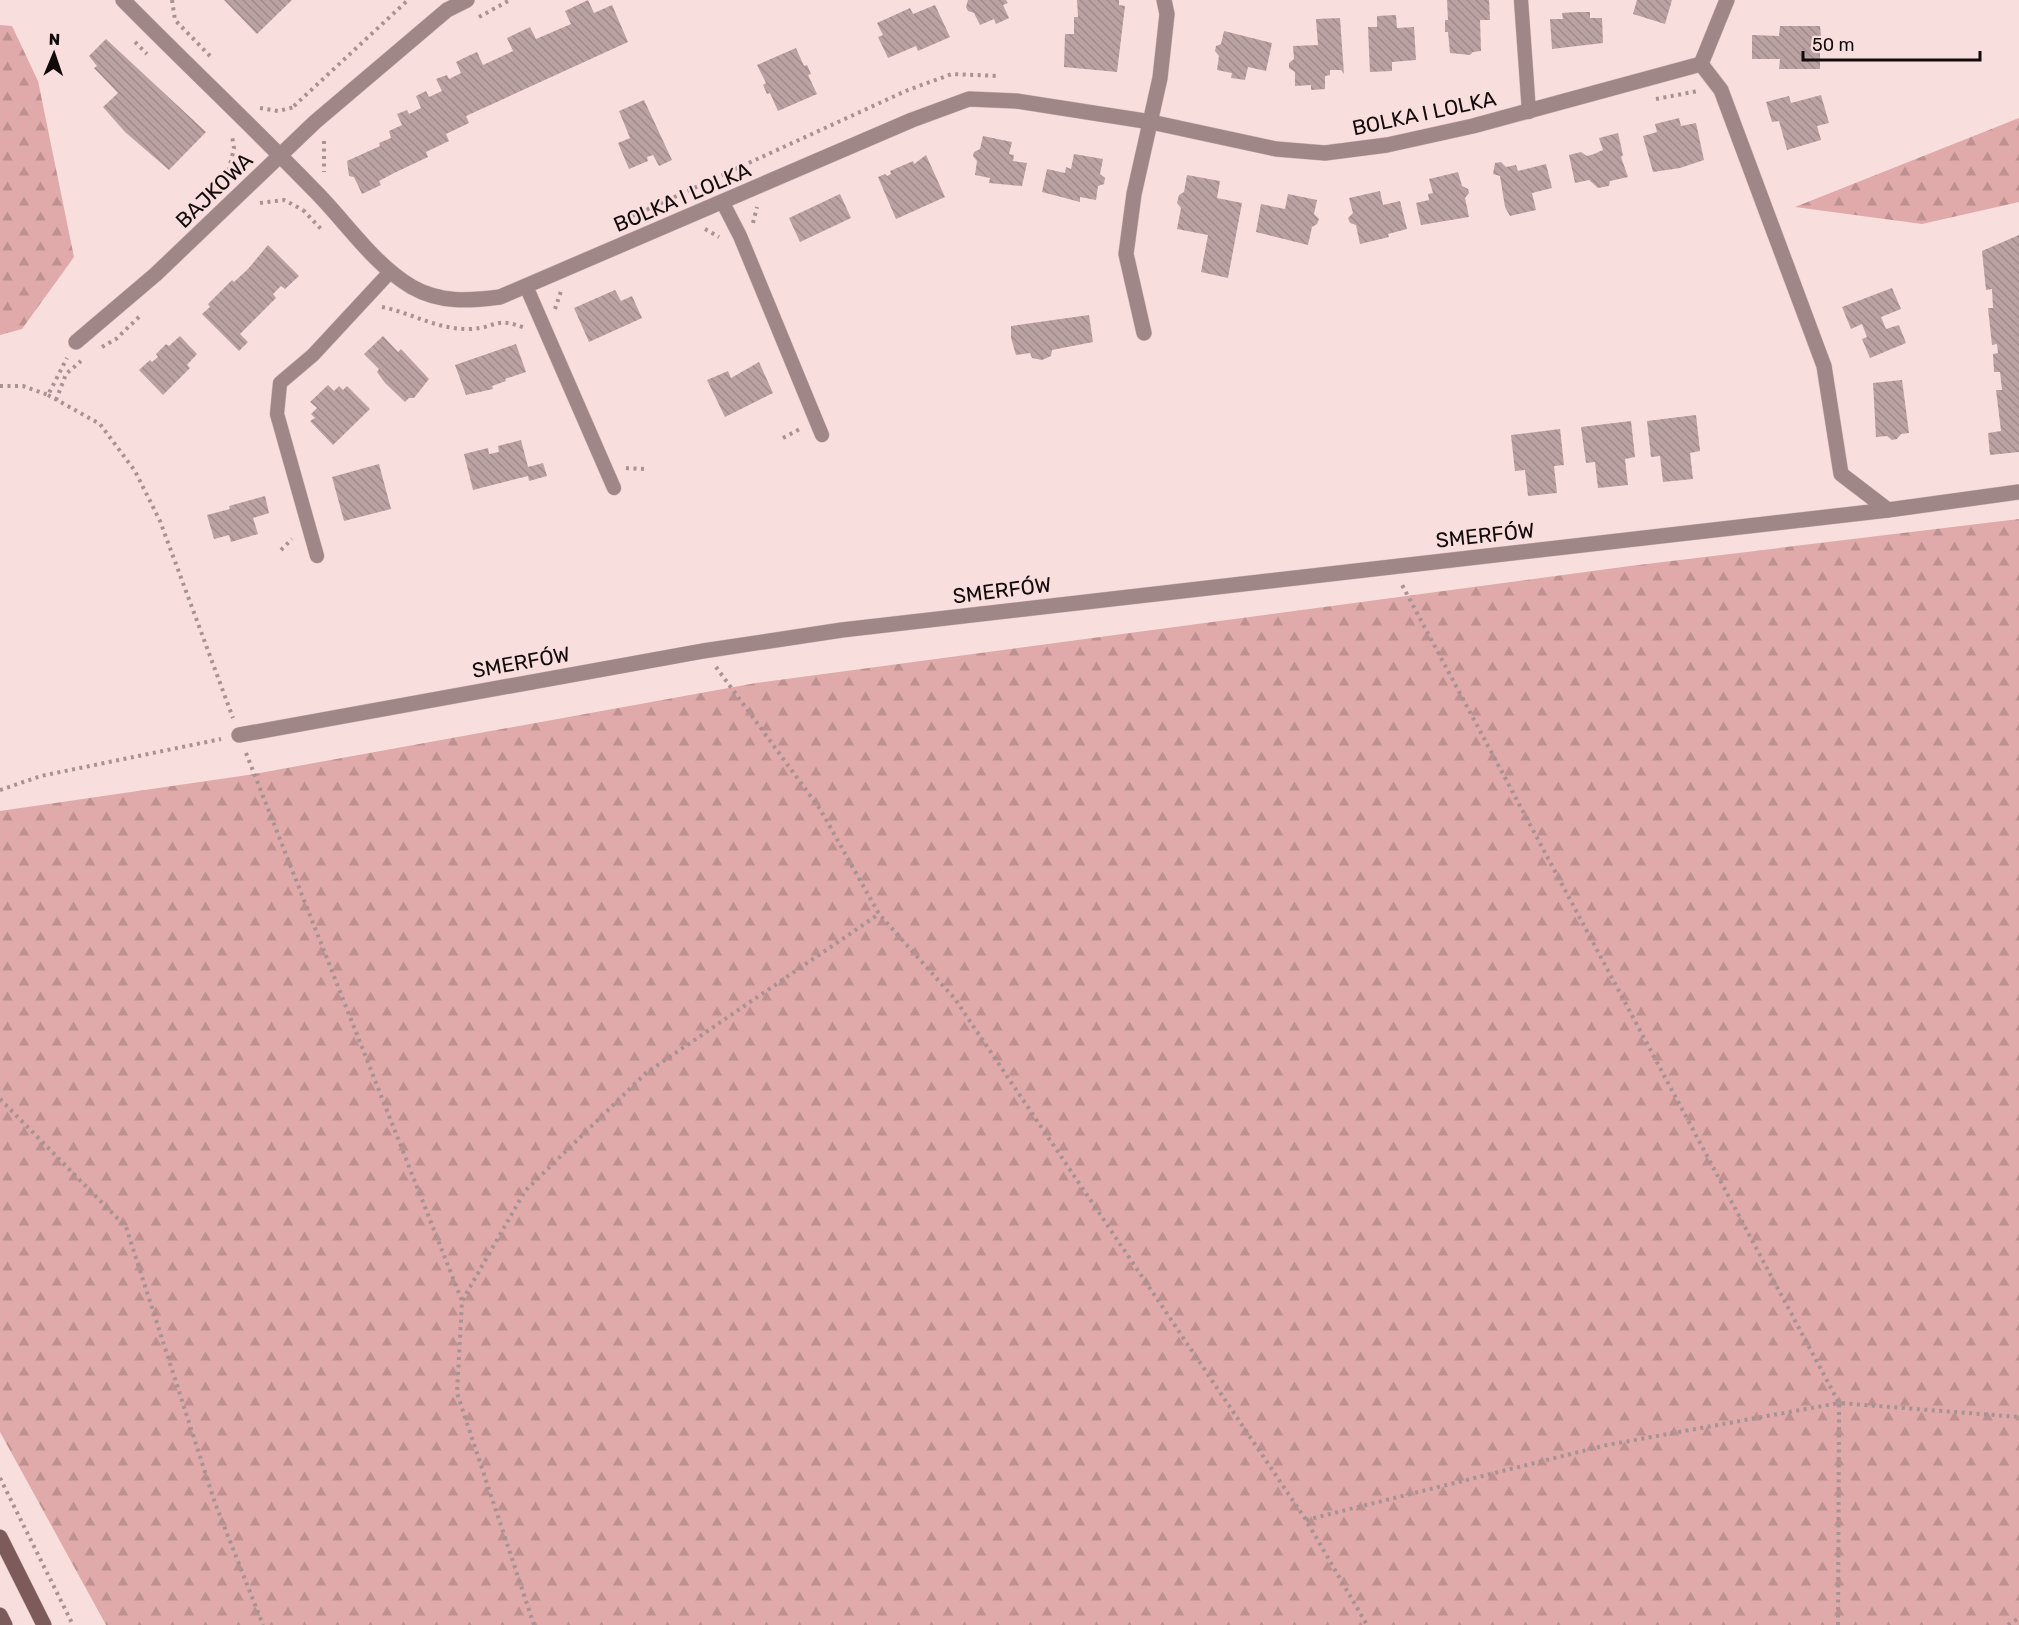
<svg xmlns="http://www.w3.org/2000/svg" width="2019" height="1625" font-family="Rubik,sans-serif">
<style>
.forest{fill:url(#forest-firs)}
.building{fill:url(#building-back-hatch)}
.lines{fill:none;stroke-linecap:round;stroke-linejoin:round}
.lane-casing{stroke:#d3bcbb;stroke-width:15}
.street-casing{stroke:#d3bcbb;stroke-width:16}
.secondary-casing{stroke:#d3bcbb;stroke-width:16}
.path{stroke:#a79393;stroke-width:4;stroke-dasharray:3 4.5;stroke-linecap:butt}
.lane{stroke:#a08787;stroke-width:14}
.street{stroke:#a08787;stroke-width:15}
.secondary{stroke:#7d5b5b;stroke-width:15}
.labels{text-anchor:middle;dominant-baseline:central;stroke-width:5;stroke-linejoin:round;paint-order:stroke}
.street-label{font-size:21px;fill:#130b0b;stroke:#f8dedd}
</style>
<defs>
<pattern id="forest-firs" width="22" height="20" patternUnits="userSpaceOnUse" patternTransform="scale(1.5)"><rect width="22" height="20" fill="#dfaaa9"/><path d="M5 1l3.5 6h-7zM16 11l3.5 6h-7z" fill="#be9190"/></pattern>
<pattern id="building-back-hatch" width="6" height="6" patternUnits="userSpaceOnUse" patternTransform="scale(1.5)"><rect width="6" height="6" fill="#bba2a2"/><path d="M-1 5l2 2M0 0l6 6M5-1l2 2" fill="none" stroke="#a08a8a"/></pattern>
</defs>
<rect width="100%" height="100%" fill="#f8dedd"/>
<g class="forest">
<path d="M0,25L12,26L38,81L74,257L22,329L0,335Z"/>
<path d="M2019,118V202L1922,224L1795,207Z"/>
<path d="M2019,519V1625H106L0,1432V811L248,775L756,683L1630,566Z"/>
</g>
<g class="building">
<path d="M224,0H292L257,34Z"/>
<path d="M588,0L594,13L612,5L628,42L466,116L469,123L446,134L449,141L426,152L428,157L394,173L379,181L381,185L362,194L354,177L349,176L347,161L380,146L379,143L391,138L389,131L402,125L397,114L407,110L409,114L421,108L416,96L426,91L429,97L442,91L436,79L447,75L449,79L461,73L456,62L466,57L477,52L483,65L513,51L507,38L530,27L536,39L571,24L565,11Z"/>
<path d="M968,0H1006L1008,3L1003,5L1009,18L996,24L994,19L980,25L974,13L968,11L966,7Z"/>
<path d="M1077,0H1119V5L1125,6L1117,72L1064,67L1065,34H1074V17H1078Z"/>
<path d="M1447,0H1489L1490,20H1480L1481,51L1473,52L1470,55L1450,53L1448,32H1445V20H1448Z"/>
<path d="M1637,0H1672L1665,24L1633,14Z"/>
<path d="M935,5L950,37L918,51L916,46L888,58L878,37L883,35L877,23L910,8L913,14Z"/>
<path d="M1577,12H1590V18H1602L1603,43L1552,49L1550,19H1563L1562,13Z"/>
<path d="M1396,15L1397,28L1414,27L1416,60L1392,62V71L1370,72L1368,27H1377V16Z"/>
<path d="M1340,18L1344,74L1341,70H1330V75L1325,76V89L1311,90V85L1295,86V72L1289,68V63L1294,59L1293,46L1318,45L1316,19Z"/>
<path d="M1780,26H1820L1822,44H1820V69H1779L1780,59H1752V35L1779,36Z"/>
<path d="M1224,31L1272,43L1266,71L1248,67L1245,80L1231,78L1232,73L1217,70L1219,56L1215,51L1216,46L1221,44Z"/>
<path d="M106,39L206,132L169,170L125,132L103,107L118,93L94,68L97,66L89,56Z"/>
<path d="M796,48L804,66L807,65L811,74L808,75L817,94L778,111L770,93L767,94L763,85L766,83L757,65Z"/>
<path d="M1821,95L1829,123L1817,126L1821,140L1787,150L1779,121L1772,122L1766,102L1789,96L1791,103Z"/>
<path d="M644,100L672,160L659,166L653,155L647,157L648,161L629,169L618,143L630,138L619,111Z"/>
<path d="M1679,118L1681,126L1696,123L1704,160L1680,168L1653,172L1643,136L1657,132L1655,124Z"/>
<path d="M1618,133L1623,155L1621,157L1628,177L1610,181L1609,186L1598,188L1589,180L1575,183L1569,155L1581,152L1587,156L1594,154L1603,150L1599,138Z"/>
<path d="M983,136L1012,142L1009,154L1014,155L1013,161L1027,163L1022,186L989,183L990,178L975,175L977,161L973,156L974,152L980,149Z"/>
<path d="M1074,154L1103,159L1100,174L1105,178L1104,184L1098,186L1096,200L1080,197V202L1042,192L1047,169L1065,173L1066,167L1071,169Z"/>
<path d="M926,155L945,197L896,219L878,177L885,174L887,176L891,174L890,171L913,161L914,164Z"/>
<path d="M1501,162L1506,167L1516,165L1518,171L1546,164L1552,188L1532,193L1536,210L1510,216L1505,207L1500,176L1493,174L1495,163Z"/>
<path d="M1458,172L1462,186L1468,189L1469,193L1465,198L1469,217L1421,225L1416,203L1429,200L1428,194L1433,193L1429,179Z"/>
<path d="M1187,175L1220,181L1217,198L1242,203L1228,278L1201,272L1208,235L1177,229L1181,208L1177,203L1179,195L1184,192Z"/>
<path d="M1380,191L1383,205L1400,201L1407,229L1388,234L1389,237L1360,244L1356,225L1350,223L1348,218L1353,213L1349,198Z"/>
<path d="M840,194L851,218L800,242L789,218Z"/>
<path d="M1288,194L1317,200L1314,214L1319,219L1317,224L1312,227L1308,245L1256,232L1261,204L1285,209Z"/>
<path d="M2019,235V452L1990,455L1988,433L2001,431L1996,390H2002L2000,372H1994L1993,354L1998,353L1997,344L1992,345L1988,308H1993L1992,289L1986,290L1982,251Z"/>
<path d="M268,245L299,276L285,289L281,286L273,294L276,298L240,334L248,342L239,351L202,314L210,307L208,304L232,280L234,282L248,269Z"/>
<path d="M1892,288L1901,309L1881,317L1886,329L1899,325L1906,343L1870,358L1862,339L1867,337L1862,324L1851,329L1842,307Z"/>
<path d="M615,290L621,301L632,296L642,318L589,342L574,308Z"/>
<path d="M1089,315L1093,342L1052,350L1051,356L1042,360L1032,358L1030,353L1016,355L1011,338V326Z"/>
<path d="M180,336L197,354L187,365L190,368L163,395L139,370L150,360L152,362L158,357L156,354L166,344L169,346Z"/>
<path d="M383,336L398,352L401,349L429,379L414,398H409L405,402L385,383L377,372L379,369L364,354Z"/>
<path d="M516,344L526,372L505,379L506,381L492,386L493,389L466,395L455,365Z"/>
<path d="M759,362L773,393L725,417L707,380L728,371L731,378Z"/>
<path d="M1902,380L1909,433L1901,434L1897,439L1892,440L1887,436L1876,437L1873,383Z"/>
<path d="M328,385L334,391L339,386L343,390L347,386L370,409L333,445L310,421L315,418L311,414L317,408L310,402Z"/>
<path d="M1696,415L1700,451L1690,453L1693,479L1663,482L1660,456L1651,457L1647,421Z"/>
<path d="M1631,421L1635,457L1625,459L1628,485L1598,488L1595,462L1586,463L1581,427Z"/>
<path d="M1560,429L1564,465L1554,466L1557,493L1528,496L1525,470L1515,471L1511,435Z"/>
<path d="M521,440L528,467L543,463L547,476L529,481L528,476L473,490L464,454L488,448L489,454L499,452L498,446Z"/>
<path d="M379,464L391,509L344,521L332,477Z"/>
<path d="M265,496L269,513L253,518L258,534L231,542L229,535L214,539L207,515L230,509L229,506Z"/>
</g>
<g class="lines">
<defs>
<g id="lane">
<path d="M1521,0L1529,112"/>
<path d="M723,203L740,236L822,435"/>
<path d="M526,286L614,488"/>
<path d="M317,556L277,414L280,383L313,355L390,272"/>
</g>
<g id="street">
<path d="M123,0C186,64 252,126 315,191C346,222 373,264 412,287C440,303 469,301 500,297L912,120L969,99L1016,101L1151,122L1276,149L1325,153L1387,145L1473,126L1701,64"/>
<path d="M1727,0L1701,64L1721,90L1824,366L1841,474L1888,510"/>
<path d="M1144,333L1126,254L1134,194L1160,78L1167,14L1164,0"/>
<path d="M76,342L156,274L315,122L447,10L467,0"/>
<path d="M239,735L703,651L842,630L1888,510L2019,492"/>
</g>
<g id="secondary">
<path d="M0,1537L44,1625"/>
<path d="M0,1615L5,1625"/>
</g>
</defs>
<use href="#lane" class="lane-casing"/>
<use href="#street" class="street-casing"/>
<use href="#secondary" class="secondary-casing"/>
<g class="path">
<path d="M172,0L175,20L210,56"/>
<path d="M479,17L510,0"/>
<path d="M135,42L147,54"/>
<path d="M1656,99L1698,91"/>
<path d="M294,106L408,0"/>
<path d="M260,108L278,111L295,107"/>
<path d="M324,141V172"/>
<path d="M227,178L234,148L232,136"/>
<path d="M260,203L284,200L303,210"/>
<path d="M303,210L323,231"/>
<path d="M633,216L908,90L952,74L998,76"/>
<path d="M753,223L757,207"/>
<path d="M705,229L719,237"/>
<path d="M382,307C412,313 438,330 470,329C497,328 494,316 525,328"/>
<path d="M555,309L561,291"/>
<path d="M102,347L116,339L142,314"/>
<path d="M0,386H23L48,395L67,358"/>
<path d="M48,395L100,424L135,471L160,521L233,718"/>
<path d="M56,400L66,374L81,361"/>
<path d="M783,438L800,429"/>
<path d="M626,468L645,469"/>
<path d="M281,550L292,539"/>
<path d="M716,667L820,809L879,914L955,999L1306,1520L1367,1625"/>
<path d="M246,753L462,1301"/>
<path d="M0,790L41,776L221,739"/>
<path d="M0,1099L126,1227L215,1503L263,1625"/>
<path d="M0,1478L73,1625"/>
<path d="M1306,1520L1607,1445L1839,1403L1401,583"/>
<path d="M534,1625L457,1393L462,1301L525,1191L646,1073L879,914"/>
<path d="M1838,1625L1839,1403L2019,1417"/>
<path d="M2008,1625L2019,1618"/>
</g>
<use href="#lane" class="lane"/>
<use href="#street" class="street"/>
<use href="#secondary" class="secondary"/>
</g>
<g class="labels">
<g class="street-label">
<text transform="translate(1424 113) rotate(-12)">BOLKA I LOLKA</text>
<text transform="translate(214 190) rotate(-44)">BAJKOWA</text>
<text transform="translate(682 197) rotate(-23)">BOLKA I LOLKA</text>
<text transform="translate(1485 535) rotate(-6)">SMERFÓW</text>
<text transform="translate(1002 590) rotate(-7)">SMERFÓW</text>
<text transform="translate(521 662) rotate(-10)">SMERFÓW</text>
</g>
</g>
<g transform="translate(54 54) rotate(2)" stroke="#f8dedd" stroke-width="4.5" paint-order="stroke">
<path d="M0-4.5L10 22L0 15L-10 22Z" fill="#130b0b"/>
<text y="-9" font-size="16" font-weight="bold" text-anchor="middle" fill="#130b0b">N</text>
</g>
<path d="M1803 51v9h177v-9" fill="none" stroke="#130b0b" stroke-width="3"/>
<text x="1812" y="51" font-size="18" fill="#130b0b" stroke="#f8dedd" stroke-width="4.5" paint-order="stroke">50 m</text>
</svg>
